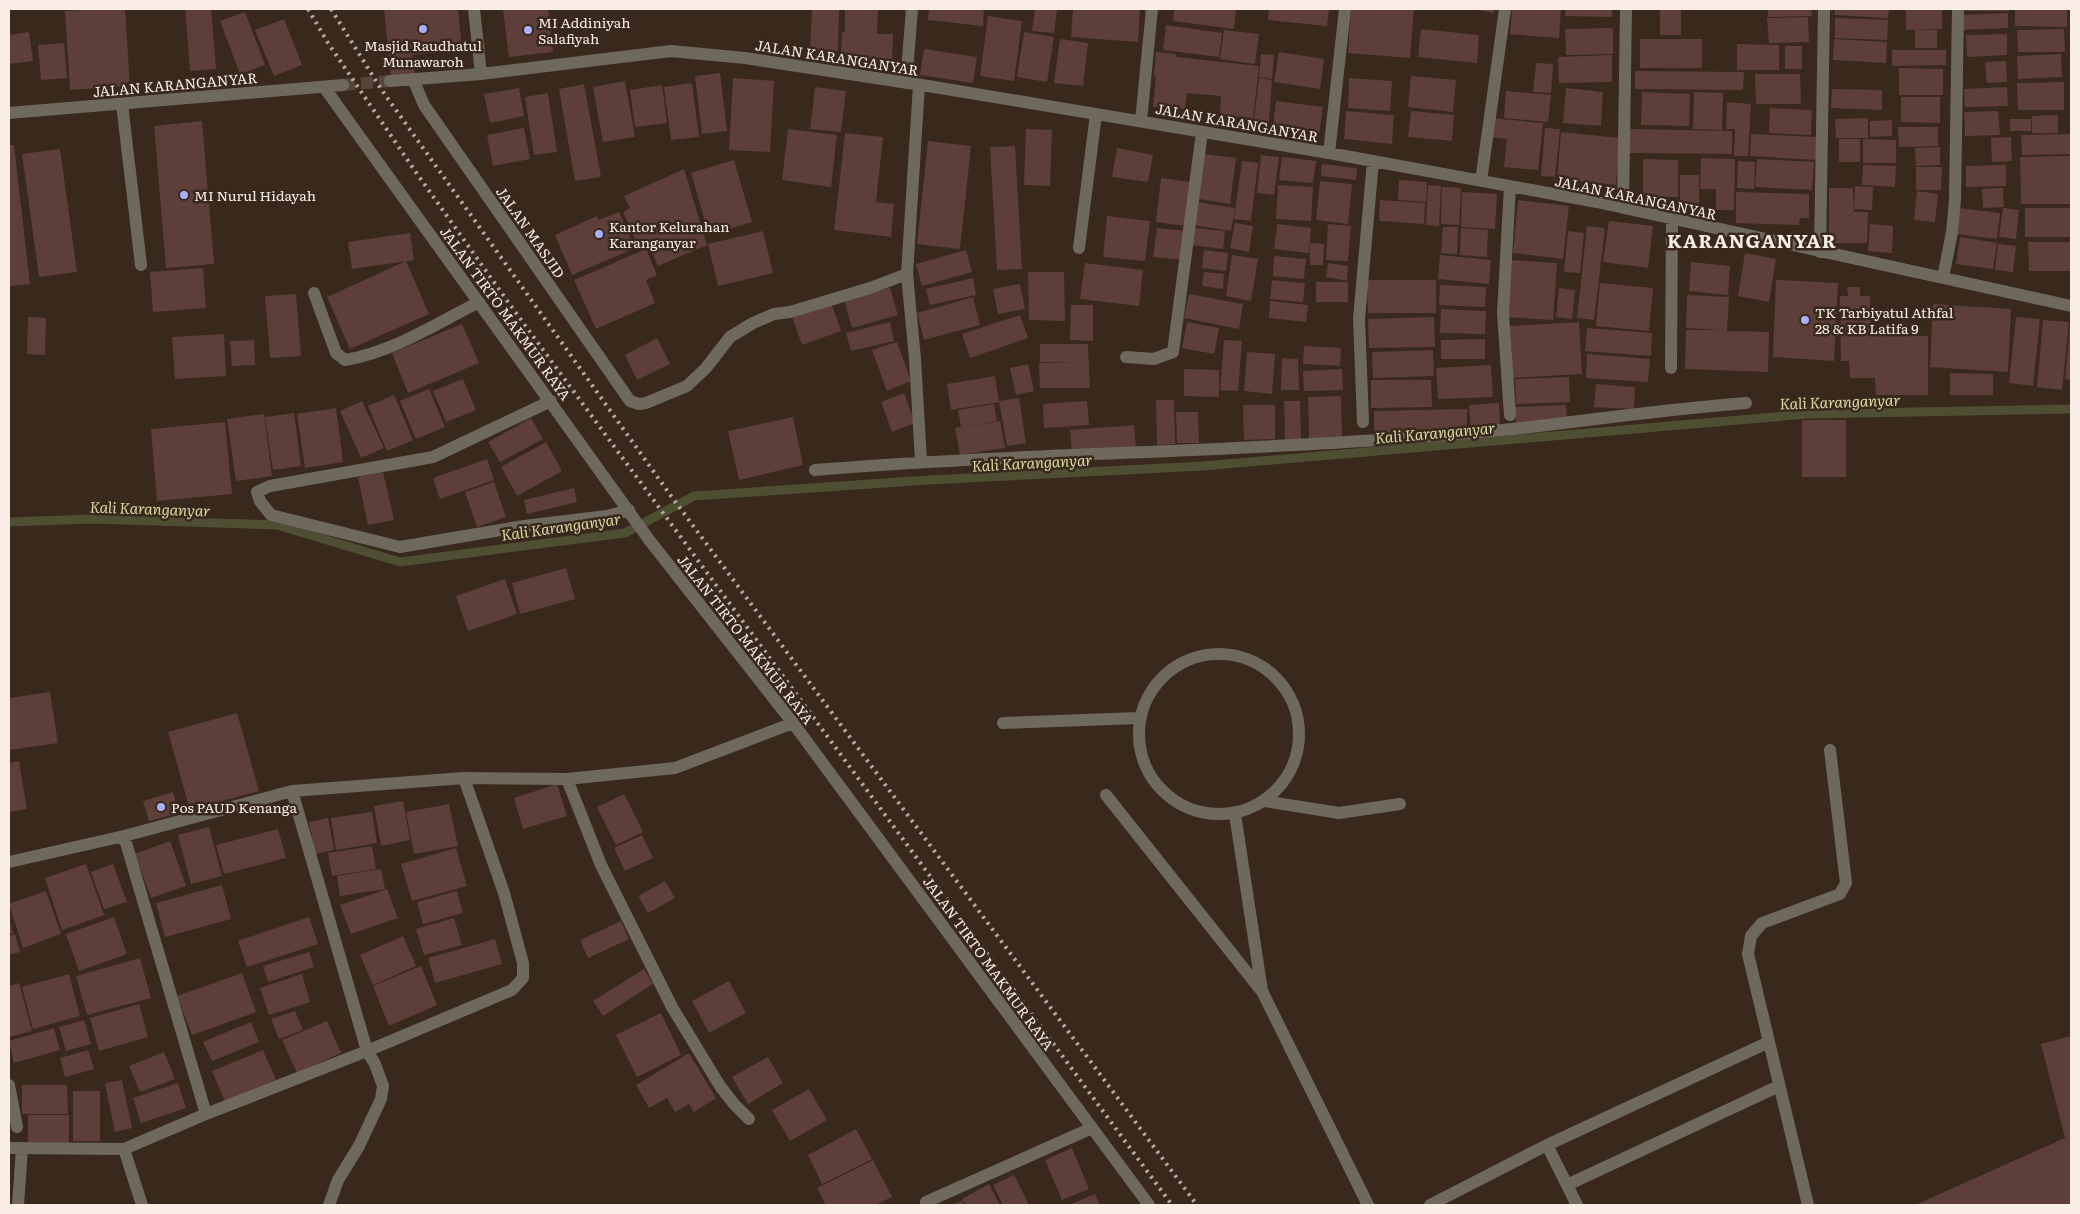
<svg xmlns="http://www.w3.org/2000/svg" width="2080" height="1214" font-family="Literata,serif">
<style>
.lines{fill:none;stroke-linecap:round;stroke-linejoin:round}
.stream{stroke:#4d4e32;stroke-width:9}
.building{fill:#5d3e39}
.minor-tunnel{stroke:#56463a;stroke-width:12;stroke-dasharray:12 6;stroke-linecap:butt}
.service{stroke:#6f695d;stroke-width:12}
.minor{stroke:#6f695d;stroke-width:12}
.rail{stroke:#b6a9a0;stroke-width:4;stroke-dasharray:2.5 5;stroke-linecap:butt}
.poi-dot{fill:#aab0fb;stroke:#39281c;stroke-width:2}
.labels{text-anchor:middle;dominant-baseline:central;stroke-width:5;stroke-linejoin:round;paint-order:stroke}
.poi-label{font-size:14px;fill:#f9ede6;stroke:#39281c;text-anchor:start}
.street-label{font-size:14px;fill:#f9ede6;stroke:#39281c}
.water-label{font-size:15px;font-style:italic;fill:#d6daa1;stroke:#39281c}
.district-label{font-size:19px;font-weight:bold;letter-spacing:1px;fill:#f9ede6;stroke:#39281c}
</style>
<rect width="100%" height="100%" fill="#39281c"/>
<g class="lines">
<path class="stream" d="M9,522L92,519L277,525L400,562L625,533L694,496L929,480L1203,466L1808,414L2071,409"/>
</g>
<path class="building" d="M98,9H125L130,86L70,90L65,11Z
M185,9H211L216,69L190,71Z
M384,9H458L462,50L412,55L415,75L391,77Z
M503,9H548L553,52L509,57Z
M812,9H839L838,51L810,50Z
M845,9H878L877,34H893L892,59L841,57L842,32H845Z
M929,9H984L983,26L928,20Z
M1035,9H1057L1054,33L1032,31Z
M1073,9H1140L1138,42L1071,37Z
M1174,9H1236L1234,29L1173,21Z
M1269,9H1329L1327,26L1268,20Z
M1351,9H1414L1410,58L1348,53Z
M1472,9H1494V13Z
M1512,9H1561L1559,38L1510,34Z
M1565,9H1612V17L1565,16Z
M1660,9H1681V35H1660Z
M1768,9H1811L1812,16L1768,17Z
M1835,9H1889L1888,18L1835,15Z
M1906,9H1942V29L1906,30Z
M1964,9H2009V11H1964Z
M2015,9H2067V27L2015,26Z
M245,12L265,65L240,74L220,21Z
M2008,13V28L1963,30L1962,15Z
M988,16L1022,21L1014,81L980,76Z
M1808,17L1809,42L1769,43L1767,18Z
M1835,18L1888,20L1887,40L1835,38Z
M284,19L302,65L274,76L255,30Z
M1166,25L1222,33L1219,57L1163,50Z
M1613,28V54L1566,55L1565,29Z
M1421,29L1479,35L1477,63L1418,57Z
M2064,29L2065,52H2018L2017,30Z
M1224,30L1259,34L1255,64L1220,59Z
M1915,30H1937V48H1915Z
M29,32L33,61L9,64V35Z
M1024,32L1054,37L1047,82L1017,77Z
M2007,34V55L1967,57L1966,35Z
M1060,39L1088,43L1083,86L1054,83Z
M1640,39H1702V68H1640Z
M1834,39L1887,42L1886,63L1833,60Z
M64,43L67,78L41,80L38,45Z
M1737,44L1779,45V70H1737Z
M1785,46H1802V69H1785Z
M924,49L977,57L973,83L920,75Z
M1892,50H1946V65L1892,66Z
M1156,52L1176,54V57L1259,66L1253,118L1220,115L1221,96L1187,93L1185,109L1153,107L1156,77L1154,76Z
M1279,52L1324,59L1320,89L1274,82Z
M1261,54L1274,55L1272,79L1259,77Z
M2061,54L2062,77L2018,79L2017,56Z
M1612,55V82L1559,83L1558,57Z
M2006,61L2007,82L1987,83L1985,62Z
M1536,63L1553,64L1551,93L1533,92Z
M1899,68L1943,69V95H1899Z
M1635,71L1744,72L1743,90L1635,89Z
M720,73L727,131L702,134L695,76Z
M1755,74H1800L1801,104H1756Z
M1411,76L1456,80L1453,112L1408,107Z
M733,78L774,81L770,152L729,150Z
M1259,78L1272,80L1269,122L1254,120Z
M1349,78L1392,81L1390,111L1348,108Z
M625,81L635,137L603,142L593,87Z
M2064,82V110H2018L2017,83Z
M692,83L699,137L671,140L664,87Z
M584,84L601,177L575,181L559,89Z
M662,85L667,123L635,127L630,90Z
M815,87L846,91L841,132L810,129Z
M2007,87L2008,106L1965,107L1964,89Z
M519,88L524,116L490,123L484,94Z
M1566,88L1603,92L1601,126L1563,123Z
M1832,89L1882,90V110L1831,108Z
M1506,91L1551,95L1548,122L1504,118Z
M1642,92L1690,94L1689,126L1641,125Z
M1694,92L1723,93L1722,130L1693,129Z
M548,93L557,152L534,155L525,97Z
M1901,97H1940V123L1901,122Z
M1276,101L1323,107L1319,134L1273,128Z
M1727,102L1751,104L1748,156H1734L1735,129H1726Z
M1770,108L1812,110L1811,135L1769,133Z
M1346,111L1394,115L1392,144L1344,139Z
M1411,111L1454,115L1452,141L1408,137Z
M1998,111L2000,135L1965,136L1964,112Z
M2058,115V133H2032V116Z
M1491,118L1543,123L1538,170L1504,167L1507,139L1489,137Z
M1868,118V138H1836L1835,119Z
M2010,119H2031V131H2010Z
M1892,120V136L1870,137V121Z
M202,121L214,264L166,268L154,126Z
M1898,127H1938V146L1899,147Z
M524,128L530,159L493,166L487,135Z
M1545,128L1560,129L1555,177L1541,176Z
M788,129L837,135L831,187L782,180Z
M1026,129L1052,130L1050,186L1024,185Z
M1629,129L1732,131V154L1629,153Z
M1561,132L1620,138L1616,185L1557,179Z
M845,133L883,137L876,202L894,204L891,237L834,230Z
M1751,134L1818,137L1817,160L1750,156Z
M2071,134V154L2022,155L2021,135Z
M2011,137L2012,161L1992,162L1991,138Z
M1839,139H1860V162H1839Z
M1863,139L1896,140V163H1863Z
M928,141L971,146L960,249L917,244Z
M9,145H14L30,284L10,286Z
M1015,146L1022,269L997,270L990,147Z
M1940,147V165L1916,166L1915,148Z
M1117,148L1153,155L1148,182L1112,177Z
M60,149L77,272L39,277L22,154Z
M1204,154L1236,158L1230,204L1199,199Z
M1261,155L1279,157L1274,195L1257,193Z
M2071,156V204H2021L2020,157Z
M1282,157L1316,161L1313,183L1279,180Z
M1701,158L1735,159L1734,210H1716V189H1700Z
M1643,159L1678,160V197H1643Z
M1757,159L1814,162L1812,190L1755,187Z
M734,160L752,222L709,235L691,173Z
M1242,161L1258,163L1251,221L1234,219Z
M1738,161L1755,162L1754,189L1737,188Z
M1322,164L1357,168L1356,180L1321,176Z
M1863,165L1896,166L1895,187L1862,185Z
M2006,165V186L1966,187V166Z
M1916,167H1942L1941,190H1916Z
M684,169L707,245L658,266L648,244L639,248L623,212L630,208L624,196Z
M1680,175H1699V207H1680Z
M1161,178L1191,182L1186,226L1156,222Z
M1399,180L1427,182L1426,202L1398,200Z
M1320,181L1352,184L1348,224L1316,220Z
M1278,185L1313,187L1311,221L1276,219Z
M1428,185L1441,186L1439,226L1426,225Z
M1855,186L1873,187L1872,210L1854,209Z
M1442,187L1461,188L1459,225L1441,224Z
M1829,188H1853L1854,212H1868L1867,243H1829Z
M2003,188L2004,207L1983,208L1982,189Z
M1917,191L1938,194L1935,222L1914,220Z
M1462,192L1497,194L1495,229L1461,227Z
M1736,192L1809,194V218H1800L1799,225L1736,223Z
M1380,200L1425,203L1424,224L1379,221Z
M1518,200L1569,206L1563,259L1513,253Z
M1197,202L1235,208L1231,231L1193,225Z
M1959,208L2000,213L1997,239L1956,234Z
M2003,208L2019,210L2016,239L1999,237Z
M2025,208H2071V237H2025Z
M619,212L635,248L572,275L555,235L597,216L599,220Z
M1107,216L1150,221L1145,261L1103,257Z
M1609,221L1653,226L1648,268L1603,262Z
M1235,223L1253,226L1249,252L1230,248Z
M1277,224L1311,228L1309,253L1274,249Z
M1328,224L1351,226L1348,261L1326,260Z
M1870,224L1893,226L1892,253L1868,251Z
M1587,226L1605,228L1594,320L1577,318Z
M1443,227H1458L1457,254L1441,253Z
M1157,228L1187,231L1184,260L1153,257Z
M1193,228L1225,231L1223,249L1191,245Z
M1461,228L1488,230L1487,257L1460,255Z
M763,231L773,273L718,286L708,244Z
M1568,231L1584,233L1580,273L1564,272Z
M410,233L414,260L352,269L348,242Z
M1960,237L1997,243L1993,269L1956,264Z
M2028,242H2071V271H2029Z
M1310,243L1324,244L1323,265H1310Z
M1998,244L2016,246L2013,272L1995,270Z
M646,249L657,275L646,280L655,303L596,329L574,280Z
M966,250L972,272L922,286L916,264Z
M1204,250L1228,253L1226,271L1202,268Z
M1745,253L1776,259L1769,302L1738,296Z
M1232,255L1258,259L1251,301L1226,296Z
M1440,255L1491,260L1489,284L1438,279Z
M1274,256L1306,259L1304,279L1273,276Z
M1510,260L1557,263L1553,320L1506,317Z
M406,261L429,314L350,349L327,297Z
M1691,262L1730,266L1728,295L1689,291Z
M1085,263L1143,270L1139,306L1080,299Z
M1328,263L1348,266L1347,281L1326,277Z
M203,268L206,308L153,312L150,272Z
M1028,272H1064L1065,321L1029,320Z
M1204,272L1224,274L1223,289L1202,286Z
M973,278L976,295L930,305L926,289Z
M1272,280L1305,283L1303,302L1270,299Z
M1367,280H1436V313H1368Z
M1776,280L1838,283L1834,361L1773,357Z
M1316,282H1348V302H1316Z
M1600,283L1653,288L1649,331L1596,326Z
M1020,284L1025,309L998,314L993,289Z
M1440,285L1486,287L1485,307L1439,305Z
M1847,287H1860V296H1870L1871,330H1874V336H1928V395H1876L1875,378H1850L1849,361H1841L1840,296H1848Z
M890,288L898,315L852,328L844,300Z
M1559,288L1575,290L1572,319L1556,317Z
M296,294L301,356L270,358L265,296Z
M1189,294L1243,304L1239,329L1184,318Z
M1687,295L1729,297L1727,331L1769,332L1768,372L1685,369L1686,330H1721L1686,328Z
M973,297L980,325L924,340L917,313Z
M1270,301L1308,305L1306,322L1269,318Z
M831,303L841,331L802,345L792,316Z
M1933,304L2011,309L2008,372L1930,367Z
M1071,305H1093V341L1070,340Z
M1441,309L1486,311L1485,334L1440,333Z
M1020,315L1028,338L970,358L962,334Z
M28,317L46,318L45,355L27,354Z
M1434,317L1435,347L1369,348L1368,319Z
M2016,317L2040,319L2033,386L2009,383Z
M2043,320L2069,322L2062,390L2037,387Z
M890,322L894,341L851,351L846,333Z
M1187,322L1219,328L1214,354L1182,348Z
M1579,322L1582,374L1513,378L1510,326Z
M462,324L479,363L408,393L392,353Z
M2070,326H2071V380L2065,379Z
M1587,328L1652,333L1651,356L1585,351Z
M224,334L226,376L175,379L172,337Z
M657,338L670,364L637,380L625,355Z
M1485,339V359H1441V340Z
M254,340L255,365L232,366L230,341Z
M1224,340L1242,341L1238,391L1220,390Z
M897,342L911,381L887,391L872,350Z
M1040,344H1088L1090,388H1040L1039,363H1078L1040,362Z
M1304,346L1341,348L1340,366L1303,364Z
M1433,350L1434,376L1373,378L1372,352Z
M1247,352L1275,354L1272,394L1244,391Z
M1587,354L1650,359L1648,382L1586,378Z
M1282,358L1298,359L1299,390H1281Z
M1028,364L1034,391L1016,395L1010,368Z
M1491,365L1493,397L1438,399L1436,368Z
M1184,369L1219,370V397L1184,396Z
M1342,369L1343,390L1304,391L1303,371Z
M1950,373L1993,374V395H1950Z
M995,376L999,402L951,410L947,384Z
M1569,377L1570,402L1516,404L1515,379Z
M463,379L476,410L446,422L433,391Z
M1371,380H1431L1432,407L1371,408Z
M1596,384L1635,387L1634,409L1594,407Z
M429,389L445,427L416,439L400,401Z
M904,393L915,423L892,432L881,402Z
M394,395L413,440L387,451L368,406Z
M1341,396L1342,438L1309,439L1308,397Z
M1019,398L1026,443L1007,446L999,401Z
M1156,400H1174L1175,444L1157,445Z
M362,401L384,448L361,458L340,411Z
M1087,401L1089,425L1044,428L1043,404Z
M1284,401H1300L1301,439H1285Z
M1499,403L1500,427L1471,429L1469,405Z
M994,404L997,421L961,427L958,410Z
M1243,405H1275V439L1244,440Z
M1566,405L1567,421L1516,423L1515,407Z
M336,408L343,462L305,468L297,414Z
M1467,409V431L1374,433V411Z
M1176,412H1198L1199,443H1177Z
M294,413L301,466L273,470L265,417Z
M264,414L272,476L236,481L227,419Z
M793,417L803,465L739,480L728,431Z
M531,418L543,439L500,462L488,442Z
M1802,420H1846V477H1802Z
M1000,421L1005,448L960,455L955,428Z
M225,422L232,494L157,501L151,429Z
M1134,425L1136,448L1072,453L1070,430Z
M546,442L562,471L517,496L501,467Z
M487,459L494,480L440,499L433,478Z
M383,472L394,520L368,525L358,477Z
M494,482L506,517L477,527L465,492Z
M574,488L577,502L527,514L524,500Z
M566,568L575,599L520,614L512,583Z
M505,579L517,614L468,631L456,596Z
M50,692L58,743L9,750V698Z
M237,713L259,791L190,810L168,732Z
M19,761L27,809L9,812V763Z
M557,784L567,816L523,829L514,798Z
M173,792L179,813L149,821L143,801Z
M624,794L643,832L616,845L597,807Z
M403,801L410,840L381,846L374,806Z
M449,804L458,846L414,854L406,812Z
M372,812L377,843L336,850L331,818Z
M328,818L334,850L315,854L309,822Z
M209,827L222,876L191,884L178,835Z
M278,829L286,858L224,874L216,845Z
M642,835L653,858L625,871L614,848Z
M170,841L186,886L151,898L135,854Z
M372,846L376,869L332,876L328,853Z
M456,848L467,886L412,901L401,864Z
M86,864L104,915L62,930L45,878Z
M113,864L127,902L104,909L91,872Z
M381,869L385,889L340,896L337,876Z
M665,881L675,898L648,913L638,896Z
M222,885L231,919L165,937L156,903Z
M387,889L398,918L351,934L340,905Z
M46,891L61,934L23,948L9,904Z
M457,891L463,913L423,924L417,902Z
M114,917L127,954L79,971L66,934Z
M309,917L318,944L247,967L238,941Z
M454,918L462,945L424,955L416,929Z
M9,919L13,933L9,934Z
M621,921L629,939L588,958L580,940Z
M15,934L20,952L9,955V936Z
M403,936L416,966L373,985L360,955Z
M495,939L502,964L435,983L428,958Z
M309,952L314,967L268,982L263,966Z
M140,958L151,998L87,1015L76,976Z
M421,966L437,1005L389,1026L373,986Z
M644,969L653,984L603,1016L593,1001Z
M242,973L256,1012L192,1035L177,996Z
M69,974L80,1016L33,1029L22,987Z
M302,974L310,1002L269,1015L260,988Z
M729,981L746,1013L709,1033L692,1001Z
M19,983L32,1031L9,1037V986Z
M139,1004L148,1037L99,1051L90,1018Z
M295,1011L303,1030L279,1039L271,1019Z
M661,1013L681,1055L637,1077L616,1035Z
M84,1020L91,1044L66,1051L59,1027Z
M327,1021L341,1053L297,1073L282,1040Z
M251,1022L259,1042L212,1061L203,1042Z
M54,1028L60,1050L14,1063L9,1041Z
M2071,1036V1205H1915L2065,1138L2041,1044Z
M88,1050L94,1069L65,1077L60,1058Z
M263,1050L276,1080L225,1101L212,1071Z
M164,1052L175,1079L140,1092L129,1066Z
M689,1053L716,1098L694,1112L689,1104L675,1112L667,1098L649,1108L636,1085Z
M768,1057L783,1083L748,1104L732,1077Z
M122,1080L132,1128L115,1132L105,1083Z
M178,1083L186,1108L141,1123L133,1098Z
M22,1085H67L68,1114H22Z
M809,1089L827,1120L790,1141L772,1110Z
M73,1091H100V1141H73Z
M28,1115H69V1143L28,1142Z
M856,1129L872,1159L822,1184L808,1155Z
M1072,1148L1089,1189L1062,1200L1045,1160Z
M873,1160L892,1197L875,1205H826L817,1188Z
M1014,1175L1029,1205H1003L993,1185Z
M989,1184L1000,1205H966L962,1199Z
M1095,1194L1100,1205H1069Z
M962,1200L964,1205H952Z"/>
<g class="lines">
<path class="minor-tunnel" d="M343,85L390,81"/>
<path class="service" d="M122,104L141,265
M314,293L336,353L345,360C393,352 436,324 479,302
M1139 734a80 80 0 1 1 160 0a80 80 0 1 1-160 0Z
M1003,723L1139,718
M1106,795L1260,989
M1264,801L1339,813L1400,804
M1235,814L1262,991L1368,1205
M1547,1145L1769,1042
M1567,1185L1779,1086
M329,1205L338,1180L359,1146L381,1099L383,1086L375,1064L367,1051
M1430,1205L1547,1145L1577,1205
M1808,1205L1748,954L1751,936L1762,923L1840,894L1846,883L1830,750"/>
<path class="minor" d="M474,9L481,74
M413,79L424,105L630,401L639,404L646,403L687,386L706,368L730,337L753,323L774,314L790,312L870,288L907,274
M390,81L481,74L671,51L745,58L928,86L1329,153L1597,202L2071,306
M906,83L912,9
M919,85L907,274L915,359L921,461
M324,87L650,541L793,723L1149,1205
M9,113L343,85
M1141,121L1152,9
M1329,153L1345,9
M1481,181L1505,9
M1623,208L1626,9
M1079,248L1096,114
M1820,252L1824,9
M1943,278L1952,232L1955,199L1958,9
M1126,357L1154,359L1173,352L1202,132
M1671,368L1672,219
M551,401L433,457L270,486L257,492L260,501L271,515L400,547L524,526L607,516L629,510
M1510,415L1503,313L1510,186
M1363,422L1359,319L1373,161
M815,470C997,455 1180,453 1363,441C1413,437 1463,434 1513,429C1591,420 1668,409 1746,403
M567,779L601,865L672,1007L720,1086L734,1104L749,1119
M292,791L367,1051
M124,836L206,1114
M9,862L124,836L292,791L464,778L567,779L675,768L793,723
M9,1085L17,1127
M9,1148L124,1149L206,1114L367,1051L512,990L523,978V963L504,893L464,778
M124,1149L142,1205
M926,1202L1092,1128
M18,1205L22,1149"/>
<path class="rail" d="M308,9L328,43L415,171L513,309L1172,1205
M331,9L381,89L671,496L1197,1205"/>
</g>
<g class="poi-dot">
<circle cx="423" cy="29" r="5"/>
<circle cx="528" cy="30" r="5"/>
<circle cx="184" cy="195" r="5"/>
<circle cx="599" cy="234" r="5"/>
<circle cx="1805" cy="320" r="5"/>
<circle cx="161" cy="807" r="5"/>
</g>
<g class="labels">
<g class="poi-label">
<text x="538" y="22">MI Addiniyah<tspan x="538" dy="16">Salafiyah</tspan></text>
<text x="423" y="45" text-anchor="middle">Masjid Raudhatul<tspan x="423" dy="16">Munawaroh</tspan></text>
<text x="194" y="195">MI Nurul Hidayah</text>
<text x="609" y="226">Kantor Kelurahan<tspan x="609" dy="16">Karanganyar</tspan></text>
<text x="1815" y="312">TK Tarbiyatul Athfal<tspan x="1815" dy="16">28 &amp; KB Latifa 9</tspan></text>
<text x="171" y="807">Pos PAUD Kenanga</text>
</g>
<g class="street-label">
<text transform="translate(837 57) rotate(9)">JALAN KARANGANYAR</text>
<text transform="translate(175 84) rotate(-5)">JALAN KARANGANYAR</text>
<text transform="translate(1237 122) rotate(10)">JALAN KARANGANYAR</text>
<text transform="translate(1636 197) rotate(12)">JALAN KARANGANYAR</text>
<text transform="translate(531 232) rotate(55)">JALAN MASJID</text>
<text transform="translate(506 313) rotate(54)">JALAN TIRTO MAKMUR RAYA</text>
<text transform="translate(746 639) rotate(52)">JALAN TIRTO MAKMUR RAYA</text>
<text transform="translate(989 963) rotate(54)">JALAN TIRTO MAKMUR RAYA</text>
</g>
<g class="water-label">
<text transform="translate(1840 401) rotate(-2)">Kali Karanganyar</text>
<text transform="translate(1435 432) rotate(-5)">Kali Karanganyar</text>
<text transform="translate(1032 462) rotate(-3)">Kali Karanganyar</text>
<text transform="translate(150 508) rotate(2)">Kali Karanganyar</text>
<text transform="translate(561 526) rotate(-8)">Kali Karanganyar</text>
</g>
<g class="district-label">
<text x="1752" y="240">KARANGANYAR</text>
</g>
</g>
<rect width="2080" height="1214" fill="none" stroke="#f9ede6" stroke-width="20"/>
</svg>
